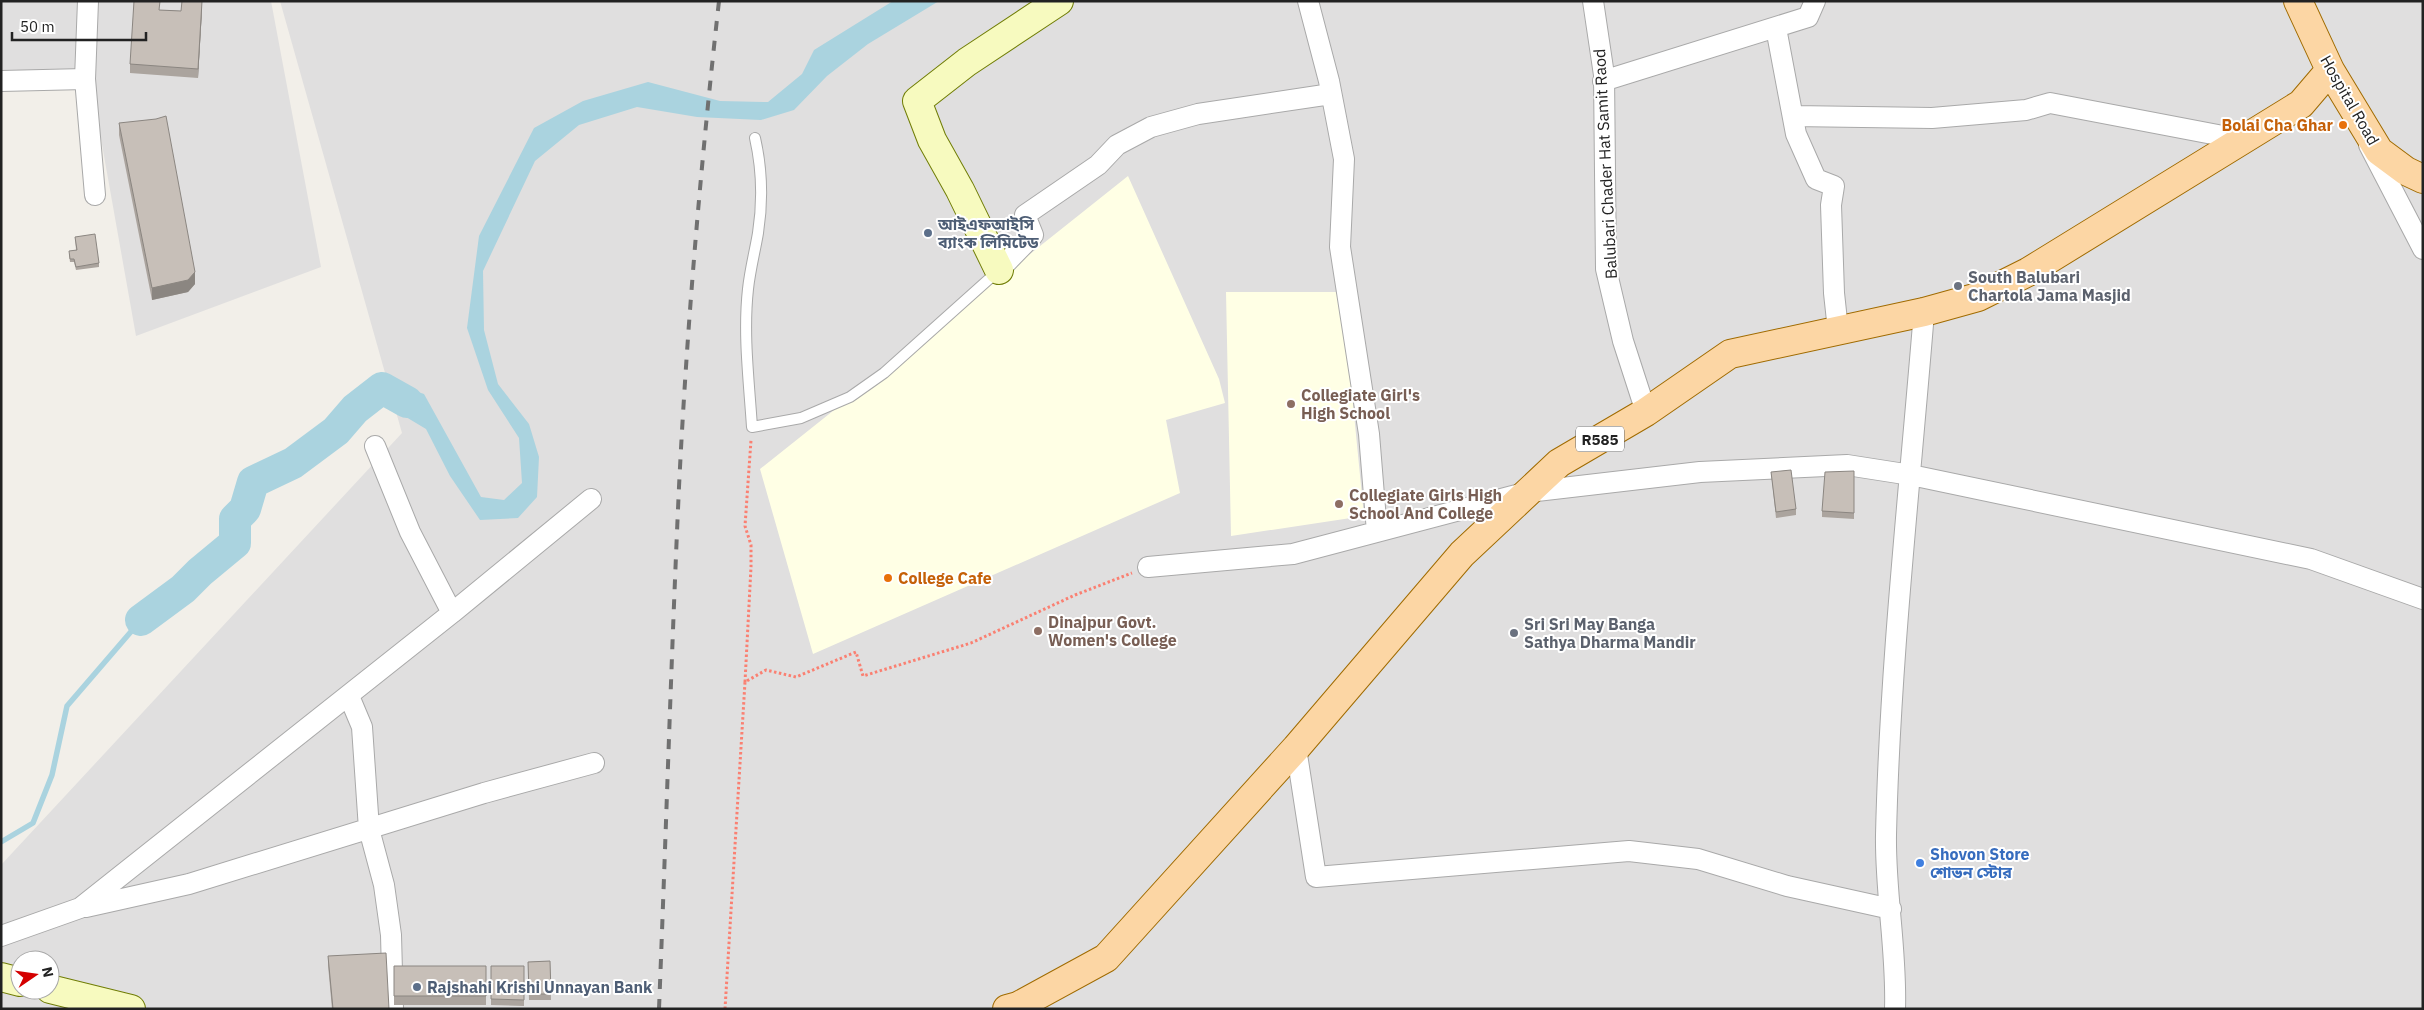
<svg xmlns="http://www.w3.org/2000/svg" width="2424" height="1010" font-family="'IBM Plex Sans','Noto Sans Bengali',sans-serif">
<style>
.residential{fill:#e0dfdf;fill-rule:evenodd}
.education{fill:#ffffe5}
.water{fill:#aad3df}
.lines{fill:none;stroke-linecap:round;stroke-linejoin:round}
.stream{stroke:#aad3df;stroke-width:5.5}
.river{stroke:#aad3df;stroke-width:32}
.lane-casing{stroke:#a9a9a9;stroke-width:12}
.street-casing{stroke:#a9a9a9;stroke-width:22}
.secondary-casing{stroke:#707d05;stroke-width:30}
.primary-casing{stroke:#a06b00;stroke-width:30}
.path{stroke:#fa8072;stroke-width:3;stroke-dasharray:2.5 2.5;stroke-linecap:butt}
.lane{stroke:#fff;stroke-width:10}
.street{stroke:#fff;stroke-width:20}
.secondary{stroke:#f7fabf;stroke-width:28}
.primary{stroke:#fcd6a4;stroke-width:28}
.rail{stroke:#707070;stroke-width:4;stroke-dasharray:10 10;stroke-linecap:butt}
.wall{fill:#aba49e}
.shaded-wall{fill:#8b8681}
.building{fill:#c7bfb8;stroke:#8b8681}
.food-dot{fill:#e8710a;stroke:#fff;stroke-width:2}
.service-dot{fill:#5c6f8a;stroke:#fff;stroke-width:2}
.worship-dot{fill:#6b7280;stroke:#fff;stroke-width:2}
.education-dot{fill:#8d6e63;stroke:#fff;stroke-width:2}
.shop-dot{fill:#3f7fe0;stroke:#fff;stroke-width:2}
.labels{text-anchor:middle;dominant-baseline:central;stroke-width:4;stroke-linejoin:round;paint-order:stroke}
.shield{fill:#fff;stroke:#646464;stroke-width:1}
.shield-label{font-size:15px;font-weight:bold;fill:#222}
.street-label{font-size:16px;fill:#222;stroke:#fff}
.food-label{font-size:16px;font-weight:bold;fill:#c56008;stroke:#fff;text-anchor:end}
.service-label{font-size:16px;font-weight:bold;fill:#4e5e75;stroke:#fff;text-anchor:start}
.worship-label{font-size:16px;font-weight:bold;fill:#5b616d;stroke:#fff;text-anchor:start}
.education-label{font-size:16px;font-weight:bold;fill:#785e54;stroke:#fff;text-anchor:start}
.shop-label{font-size:16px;font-weight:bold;fill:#366cbe;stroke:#fff;text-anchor:start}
</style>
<rect width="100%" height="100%" fill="#f2efe9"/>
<path class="residential" d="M1,1H271L321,267L136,336L90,77L1,84Z
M280,1H2423V1009H1V865L402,433ZM20,960H50V990H20Z"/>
<path class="education" d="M1128,176L1219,379L1225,403L1166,420L1180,493L813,654L760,469Z
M1226,292H1342L1364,516L1231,536Z"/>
<path class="water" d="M893,1H939L868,44L827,76L794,110L761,120L697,117L637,107L579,125L535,161L483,271L484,330L498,384L529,424L539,457L537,497L518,518L480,520L450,476L426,429L396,411L389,382L424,394L481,497L504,500L522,483L519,438L488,390L467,328L479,236L534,128L583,101L648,82L720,101L768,102L802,74L814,50Z"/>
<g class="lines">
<path class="stream" d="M1,842L33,823L52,775L67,706L141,620"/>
<path class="river" d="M141,620L183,589L200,572L235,543V519L245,509L253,482L293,463L336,431L355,409L382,388L407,402"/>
<defs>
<path id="lane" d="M755,138C762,169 763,201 758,233C755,251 750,270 748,289C743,334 749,381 752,427L801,418L850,397L884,373L998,271"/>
<path id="street" d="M88,1L85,79L95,195
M1308,1L1329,81L1344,159L1340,247L1369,434L1377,532
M1593,1L1604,75L1606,269L1623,341L1646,412
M1776,28L1796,134L1816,179L1834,186L1831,205L1834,293L1838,330
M1,81L85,79
M1603,81L1808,17L1815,1
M1793,116L1932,118L2026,110L2050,103L2244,140
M2369,145L2423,249
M999,270L1033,235L1025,215L1098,165L1117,145L1151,127L1198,114L1331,94
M1148,567L1293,554L1528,492L1700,472L1847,465L1911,475L2311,559L2423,599
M452,613L591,499
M349,696L362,727L369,829L384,885L391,935L393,1009
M1296,748L1316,877L1629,851L1698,859L1787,886L1891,909
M86,907L189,884L484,793L594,763
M1,936L80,908L452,613L410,532L375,446
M1895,1009C1897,951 1885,893 1886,835C1890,661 1910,486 1924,312"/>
<path id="secondary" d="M999,270L960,190L932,140L917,101L967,62L1059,1
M1,977L20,982
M50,989L131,1009"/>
<path id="primary" d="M2298,1L2330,70L2379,151L2406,171L2423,179
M1007,1009L1018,1006L1106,958L1296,748L1462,554L1559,463L1646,412L1730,354L1924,312L1978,297L2028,272L2301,104L2330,70"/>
</defs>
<use href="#lane" class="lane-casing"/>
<use href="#street" class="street-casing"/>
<use href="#secondary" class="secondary-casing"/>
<use href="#primary" class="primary-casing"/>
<path class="path" d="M745,682L751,567V545L745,526L751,440
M725,1009L745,682L766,670L796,677L856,652L863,676L971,643L1075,595L1132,573"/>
<use href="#lane" class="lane"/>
<use href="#street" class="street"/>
<use href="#secondary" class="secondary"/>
<use href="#primary" class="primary"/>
<path class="rail" d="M659,1009C666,835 671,661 679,487C687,325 701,162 719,1"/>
</g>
<path class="wall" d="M160,10L181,11L202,10L198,78L130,73V64Z
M119,123L195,284L188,292L152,300L119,135Z
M75,237L99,263V267L76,270L74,262H70L69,254L76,250Z
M1854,471V519L1822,517V511Z
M1771,472L1796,509V515L1776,518Z
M328,956L389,1009H332L328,965Z
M550,961L551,1000H529L528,962Z
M394,966H486V1005H394Z
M491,966H524V1006L491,1005Z"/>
<path class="shaded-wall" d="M202,1V10L198,78V69Z
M195,272V284L188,292L152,300V288Z"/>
<path class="building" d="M134,1H160L159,10L181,11L182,1H202L198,69L130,64Z
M166,116L195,272L188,280L152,288L119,123L156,119Z
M95,234L99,263L76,267L74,259H70L69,251L77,250L75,237Z
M1791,470L1796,509L1776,512L1771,472Z
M1854,471V513L1822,511L1825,472Z
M386,953L389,1009H333L328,956Z
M550,961L551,994H529L528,962Z
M394,966H486V996H394Z
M491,966H524V1000L491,999Z"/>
<g class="food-dot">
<circle cx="2343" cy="125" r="5"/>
<circle cx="888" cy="578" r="5"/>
</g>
<g class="service-dot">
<circle cx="928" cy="233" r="5"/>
<circle cx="417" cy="987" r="5"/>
</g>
<g class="worship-dot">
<circle cx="1958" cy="286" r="5"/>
<circle cx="1514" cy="633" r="5"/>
</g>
<g class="education-dot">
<circle cx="1291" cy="404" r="5"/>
<circle cx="1339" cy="504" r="5"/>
<circle cx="1038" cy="631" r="5"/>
</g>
<circle class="shop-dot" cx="1920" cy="863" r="5"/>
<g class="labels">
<rect class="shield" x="1576" y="426.5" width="48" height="25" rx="4"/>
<g class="shield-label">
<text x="1600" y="439">R585</text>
</g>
<g class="street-label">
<text transform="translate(2350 100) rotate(60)">Hospital Road</text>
<text transform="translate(1605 164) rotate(-93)">Balubari Chader Hat Samit Raod</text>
</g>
<g class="food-label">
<text x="2333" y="125">Bolai Cha Ghar</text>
<text x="898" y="578" text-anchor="start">College Cafe</text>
</g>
<g class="service-label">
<text x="938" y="224">আইএফআইসি<tspan x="938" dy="18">ব্যাংক লিমিটেড</tspan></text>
<text x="427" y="987">Rajshahi Krishi Unnayan Bank</text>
</g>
<g class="worship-label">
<text x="1968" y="277">South Balubari<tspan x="1968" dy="18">Chartola Jama Masjid</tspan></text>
<text x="1524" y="624">Sri Sri May Banga<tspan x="1524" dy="18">Sathya Dharma Mandir</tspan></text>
</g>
<g class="education-label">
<text x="1301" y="395">Collegiate Girl's<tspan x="1301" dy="18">High School</tspan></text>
<text x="1349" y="495">Collegiate Girls High<tspan x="1349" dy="18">School And College</tspan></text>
<text x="1048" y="622">Dinajpur Govt.<tspan x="1048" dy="18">Women's College</tspan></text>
</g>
<g class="shop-label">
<text x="1930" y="854">Shovon Store<tspan x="1930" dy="18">শোভন স্টোর</tspan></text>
</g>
</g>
<rect width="2424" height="1010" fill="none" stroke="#222222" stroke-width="5"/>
<g transform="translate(35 975) rotate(77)"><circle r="24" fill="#ffffff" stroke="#a7a7a7"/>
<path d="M0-4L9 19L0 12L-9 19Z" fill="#d40000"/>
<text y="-8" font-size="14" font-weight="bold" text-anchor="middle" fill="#222222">N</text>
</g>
<path d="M12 32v8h134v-8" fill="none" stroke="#222222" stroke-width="2.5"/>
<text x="20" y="32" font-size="15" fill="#222222" stroke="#ffffff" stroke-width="4" paint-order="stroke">50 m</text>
</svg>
